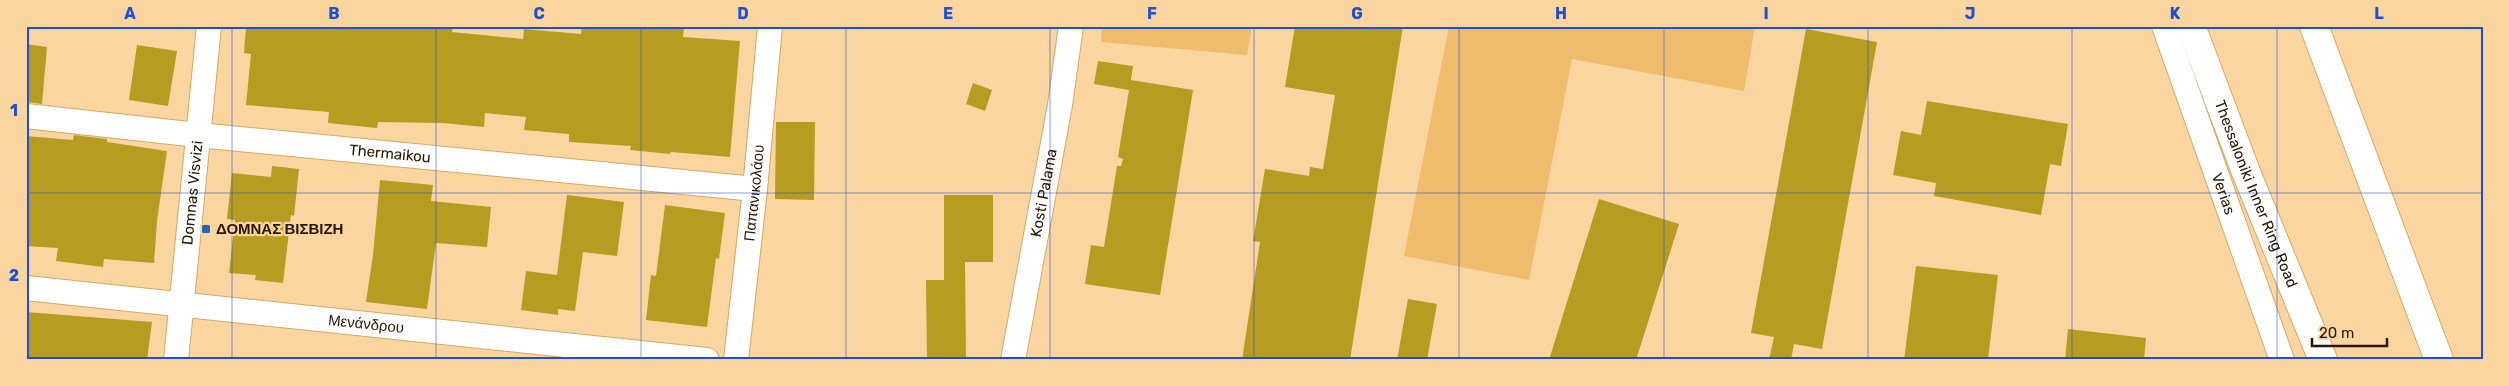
<svg xmlns="http://www.w3.org/2000/svg" width="2509" height="386" font-family="Rubik,sans-serif">
<style>
.green{fill:#efbc6d}
.building{fill:#b69c21}
.lines{fill:none;stroke-linecap:round;stroke-linejoin:round}
.minor-casing{stroke:#d4a865;stroke-width:26}
.highway-casing{stroke:#d4a865;stroke-width:30}
.minor{stroke:#fff;stroke-width:24}
.highway{stroke:#fff;stroke-width:28}
.grid{fill:none;stroke:#1d4ed8;stroke-width:1;stroke-opacity:0.55}
.poi-dot{fill:#2564b5;stroke:#fad5a0;stroke-width:2}
.labels{text-anchor:middle;dominant-baseline:central;stroke-width:4.5;stroke-linejoin:round;paint-order:stroke}
.street-label{font-size:15px;fill:#281700;stroke:#fad5a0}
.poi-label{font-size:15px;font-weight:bold;fill:#281700;stroke:#fad5a0;text-anchor:start}
.neatline{fill:none;stroke:#1d4ed8;stroke-width:2}
.grid-label{font-size:16px;text-anchor:middle;font-weight:bold;fill:#1d4ed8}
</style>
<rect width="100%" height="100%" fill="#fad5a0"/>
<path class="green" d="M1102,26H1252L1247,55L1101,42Z
M1449,26H1755L1744,91L1572,59L1529,280L1404,256Z"/>
<path class="building" d="M246,26H453L452,32L523,39L524,29L581,34L582,26H669L684,28L683,37L740,41L730,157L671,152L670,154L630,150L631,146L569,142V134L524,130L526,117L485,113L484,127L443,123L378,122L377,128L328,123L329,112L246,105L251,54L244,53Z
M1295,26H1403L1350,360H1242L1260,242L1253,241L1265,169L1309,176L1310,167L1323,169L1335,95L1285,87Z
M1806,29L1877,42L1822,349L1794,344L1791,360H1769L1774,337L1751,333Z
M26,44L47,47L42,104L26,102Z
M137,45L177,51L168,106L129,100Z
M1098,61L1133,66L1130,86L1131,80L1193,90L1160,295L1085,284L1091,245L1104,247L1117,166H1121L1123,159L1118,157L1129,90L1094,84Z
M973,83L992,90L985,111L966,104Z
M1927,101L2068,124L2061,166L2050,164L2041,215L1934,196L1936,183L1893,175L1901,131L1921,135Z
M776,122H815L814,200L775,199Z
M74,135L107,139V142L167,151L157,221L154,263L104,259L103,267L56,261L58,248L26,246V136L73,140Z
M272,166L299,169L294,216L291,215L283,283L255,280L256,275L229,273L235,220L227,219L232,173L271,177Z
M380,180L433,185L431,201L491,207L487,247L436,243L427,309L366,302L373,255Z
M567,195L624,202L617,256L583,252L575,311L558,309V315L521,310L526,271L557,275Z
M944,195H993V262H965L966,360H927L926,280H944Z
M1599,199L1679,224L1636,360H1549Z
M665,205L725,213L719,259L716,258L707,327L646,320L651,275L656,276Z
M1916,266L1998,275L1988,360H1904Z
M1408,299L1437,304L1427,360H1397Z
M26,312L152,322L147,360H45L26,357Z
M2068,329L2146,338L2144,360H2065Z"/>
<g class="lines">
<defs>
<g id="minor">
<path id="s1" d="M2164,26L2282,360"/>
<path id="s2" d="M26,116L198,135L755,189"/>
<path id="s3" d="M26,288L707,360"/>
<path id="s4" d="M176,360L209,26"/>
<path id="s5" d="M736,360L755,189L770,26"/>
<path id="s6" d="M1013,360L1060,105L1071,26"/>
</g>
<g id="highway">
<path id="s7" d="M2191,26L2246,172L2323,360"/>
<path d="M2314,26L2439,360"/>
</g>
</defs>
<use href="#minor" class="minor-casing"/>
<use href="#highway" class="highway-casing"/>
<use href="#minor" class="minor"/>
<use href="#highway" class="highway"/>
</g>
<path class="grid" d="M232,26V360M436,26V360M641,26V360M846,26V360M1050,26V360M1254,26V360M1459,26V360M1664,26V360M1868,26V360M2072,26V360M2277,26V360M26,193H2483"/>
<rect class="poi-dot" x="201" y="224" width="10" height="10" rx="2.5"/>
<g class="labels">
<g class="street-label">
<text stroke="none"><textPath href="#s2" startOffset="366">Thermaikou</textPath></text>
<text stroke="none"><textPath href="#s4" startOffset="168">Domnas Visvizi</textPath></text>
<text stroke="none"><textPath href="#s5" startOffset="168">Παπανικολάου</textPath></text>
<text stroke="none"><textPath href="#s6" startOffset="170">Kosti Palama</textPath></text>
<text stroke="none"><textPath href="#s1" startOffset="178">Verias</textPath></text>
<text stroke="none"><textPath href="#s7" startOffset="180">Thessaloniki Inner Ring Road</textPath></text>
<text stroke="none"><textPath href="#s3" startOffset="342">Μενάνδρου</textPath></text>
</g>
<g class="poi-label">
<text x="216" y="229">ΔΟΜΝΑΣ ΒΙΣΒΙΖΗ</text>
</g>
</g>
<rect width="2509" height="386" fill="none" stroke="#fad5a0" stroke-width="55"/>
<path d="M2312 338v8h75v-8" fill="none" stroke="#281700" stroke-width="2.5"/>
<text x="2319" y="338" font-size="15" fill="#281700" stroke="#fad5a0" stroke-width="4" paint-order="stroke">20 m</text>
<rect x="28" y="28" width="2454" height="330" class="neatline"/>
<g class="grid-label">
<text x="130" y="19">A</text>
<text x="334" y="19">B</text>
<text x="539" y="19">C</text>
<text x="743" y="19">D</text>
<text x="948" y="19">E</text>
<text x="1152" y="19">F</text>
<text x="1357" y="19">G</text>
<text x="1561" y="19">H</text>
<text x="1766" y="19">I</text>
<text x="1970" y="19">J</text>
<text x="2175" y="19">K</text>
<text x="2379" y="19">L</text>
<text x="14" y="116">1</text>
<text x="14" y="281">2</text>
</g>
</svg>
